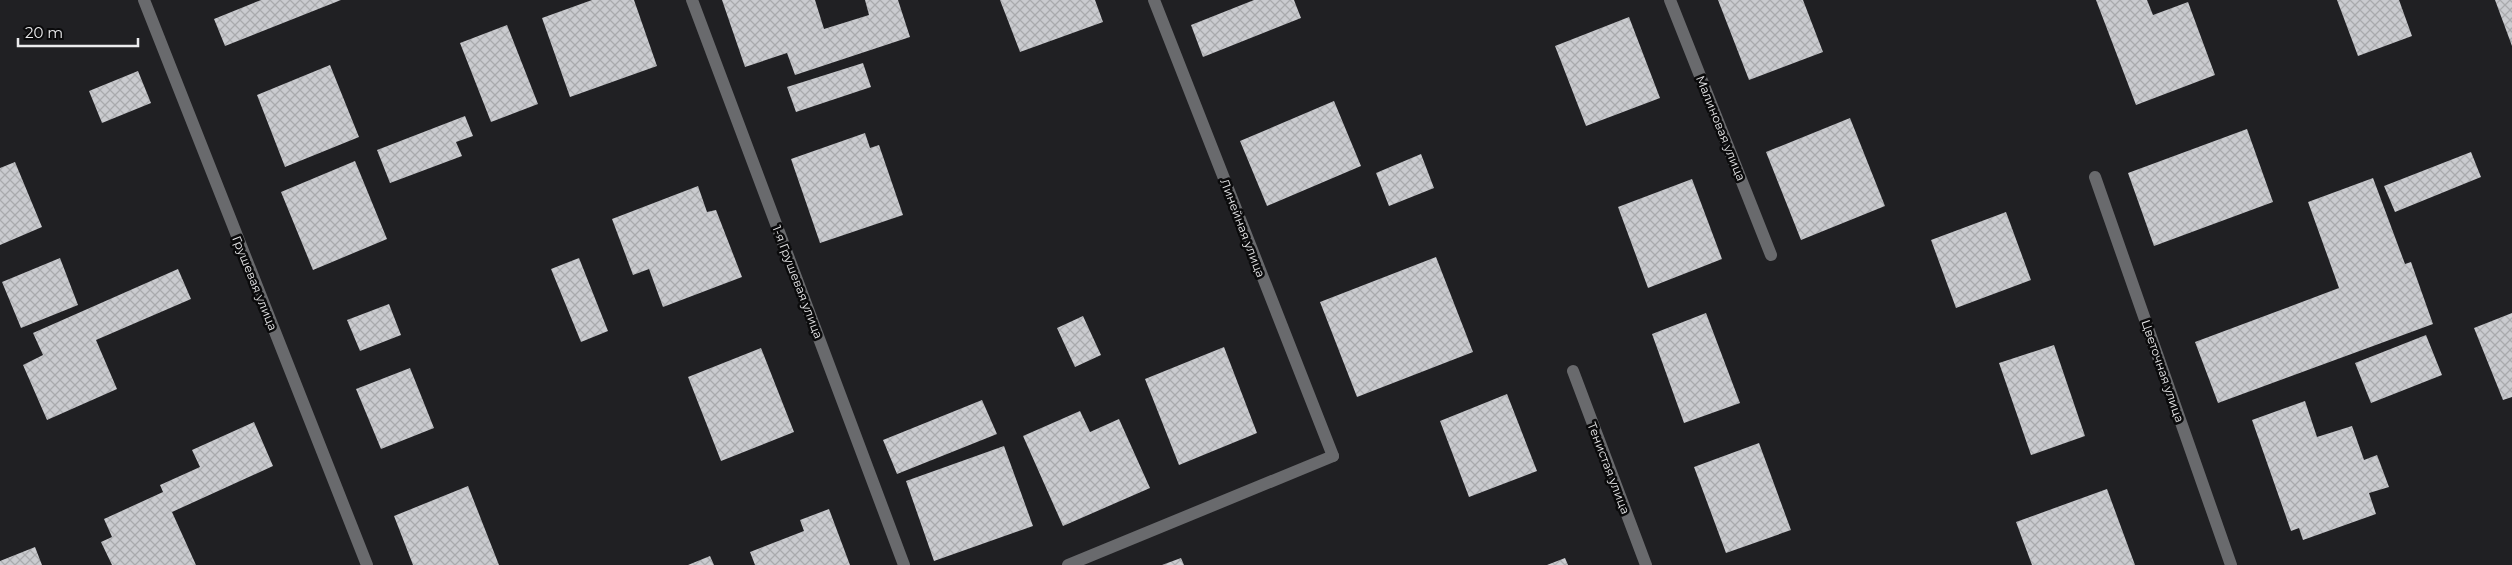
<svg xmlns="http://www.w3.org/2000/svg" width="2512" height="565" font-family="Montserrat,sans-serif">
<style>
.building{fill:url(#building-cross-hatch)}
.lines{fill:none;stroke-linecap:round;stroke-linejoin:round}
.lane{stroke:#696a6d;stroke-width:12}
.street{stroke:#696a6d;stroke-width:12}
.labels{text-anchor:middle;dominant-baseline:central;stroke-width:5;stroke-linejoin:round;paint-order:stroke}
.street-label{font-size:12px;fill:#ebebed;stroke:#0a0a0b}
</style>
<defs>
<pattern id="building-cross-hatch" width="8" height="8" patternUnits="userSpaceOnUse" patternTransform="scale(1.25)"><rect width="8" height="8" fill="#cacbcf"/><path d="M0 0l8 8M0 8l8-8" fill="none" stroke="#a9aaad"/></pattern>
</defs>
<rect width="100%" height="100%" fill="#202023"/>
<path class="building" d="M261,0H341L225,46L214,19Z
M592,0H634L657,66L570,97L542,18Z
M722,0H815L824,29L869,15L865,0H898L910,37L795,75L787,53L745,67Z
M1000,0H1095L1103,22L1020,52Z
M1254,0H1294L1301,18L1203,57L1191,25Z
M1718,0H1803L1823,52L1749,80Z
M2096,0H2147L2153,15L2188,2L2215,75L2136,105Z
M2337,0H2399L2412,36L2358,56Z
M2495,0H2512V46Z
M1629,17L1660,98L1586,126L1555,46Z
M507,25L538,104L491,122L460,43Z
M863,63L871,87L796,112L787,87Z
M330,65L359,137L285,167L257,95Z
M138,71L151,103L102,123L89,91Z
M1334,101L1361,166L1267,206L1240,141Z
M465,116L473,136L456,142L462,156L390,183L377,150Z
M1850,118L1885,206L1801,240L1766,152Z
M2247,129L2273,202L2154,246L2128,173Z
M865,133L870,148L879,145L903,215L820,243L791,159Z
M2471,152L2481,177L2395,212L2384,186Z
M1421,154L1434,188L1389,206L1376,173Z
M355,161L387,239L313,270L281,192Z
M15,162L42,227L0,245V168Z
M2373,178L2405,264L2411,262L2433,324L2218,403L2195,342L2339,288L2308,202Z
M1692,179L1722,259L1648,288L1618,207Z
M698,186L707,212L716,210L742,277L663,307L649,269L633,275L612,219Z
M2006,212L2031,280L1956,308L1931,240Z
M1436,257L1473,352L1357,397L1320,302Z
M60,258L78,305L21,328L2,282Z
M579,258L608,331L581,342L551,269Z
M178,269L191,299L96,340L117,389L47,420L23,365L43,355L33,333Z
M389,304L401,335L360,351L347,320Z
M1706,313L1740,403L1684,423L1652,334Z
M2512,313V397L2503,400L2474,328Z
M1083,316L1101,355L1075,367L1057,328Z
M2426,335L2442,375L2371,403L2355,363Z
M2054,345L2085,436L2031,455L1999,363Z
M1224,347L1257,433L1179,465L1145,379Z
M761,348L794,432L721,461L688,377Z
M410,368L434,428L381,449L356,389Z
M1507,394L1537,471L1469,497L1440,421Z
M982,400L997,434L897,474L883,440Z
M2305,401L2317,437L2352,426L2364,460L2377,455L2389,487L2369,493L2376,514L2303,540L2299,528L2291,531L2252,420Z
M1080,411L1090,432L1119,419L1150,488L1063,526L1023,436Z
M254,422L273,466L172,512L196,565H112L101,542L112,537L104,519L163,492L160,485L200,467L192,450Z
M1759,443L1791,530L1726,553L1694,467Z
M1004,446L1033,526L934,561L906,481Z
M468,486L499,565H413L394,516Z
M2107,489L2135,565H2032L2016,522Z
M829,509L850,565H755L750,552L804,531L800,520Z
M35,547L42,565H0V561Z
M710,556L714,565H688Z
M1181,558L1184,565H1162Z
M1565,558L1568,565H1547Z"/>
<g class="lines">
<path class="lane" d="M1068,565L1333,456"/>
<path class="street" d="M144,0L367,565
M692,0L904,565
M1154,0L1333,456
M1670,0L1771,255
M2095,177L2231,565
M1573,371L1646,565"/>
</g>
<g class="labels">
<g class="street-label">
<text transform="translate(1721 128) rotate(68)">Малиновая улица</text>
<text transform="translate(1243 228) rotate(69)">Линейная улица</text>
<text transform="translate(798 282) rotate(69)">1-я Грушевая улица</text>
<text transform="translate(255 283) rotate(68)">Грушевая улица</text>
<text transform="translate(2163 371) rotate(71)">Цветочная улица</text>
<text transform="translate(1609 468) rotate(69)">Тенистая улица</text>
</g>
</g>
<path d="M18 38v8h120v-8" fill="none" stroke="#ebebed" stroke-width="2.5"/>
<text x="25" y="38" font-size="15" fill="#ebebed" stroke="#0a0a0b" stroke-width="4" paint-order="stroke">20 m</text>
</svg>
